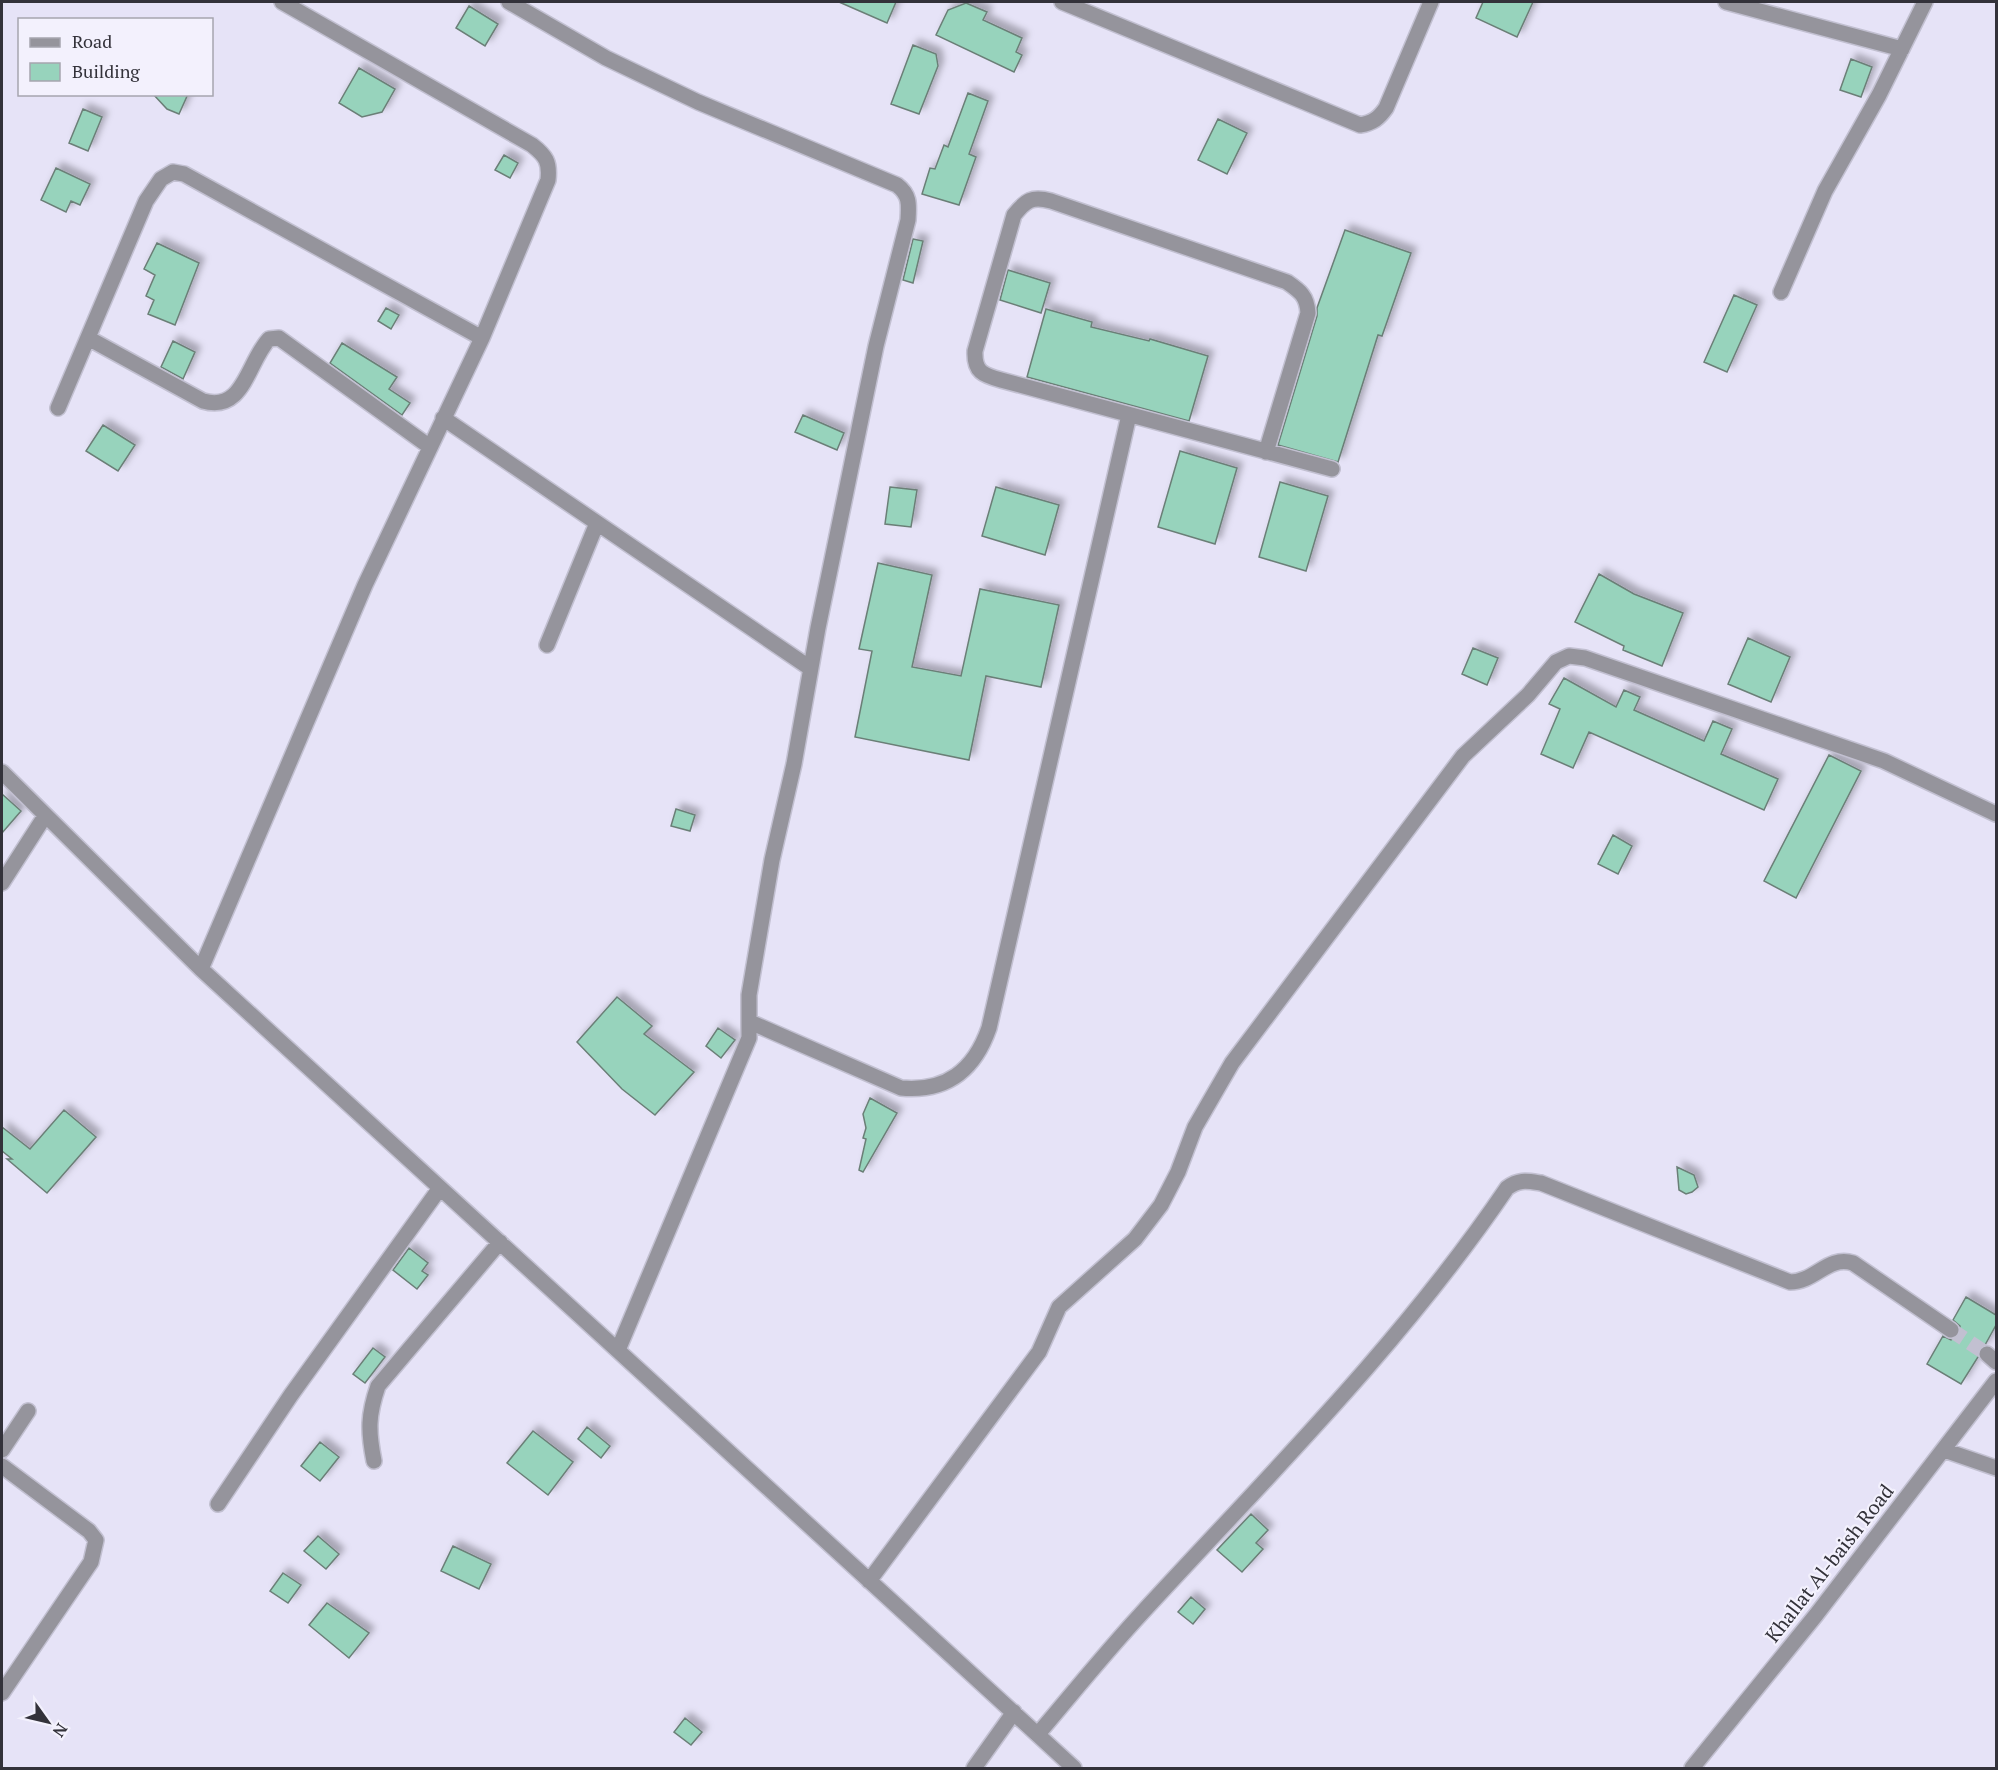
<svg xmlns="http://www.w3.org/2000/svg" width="1998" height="1770" font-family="'PT Serif',serif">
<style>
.building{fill:#97d3bc;stroke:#6b7f77;stroke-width:1.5;filter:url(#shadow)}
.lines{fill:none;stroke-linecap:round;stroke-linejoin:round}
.minor-tunnel{stroke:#c2c0d1;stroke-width:15;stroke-dasharray:15 8;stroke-linecap:butt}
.minor-casing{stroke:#c2c0d1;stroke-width:18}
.minor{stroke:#95949c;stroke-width:15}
.labels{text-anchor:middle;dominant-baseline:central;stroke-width:4.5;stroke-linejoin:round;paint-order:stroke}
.street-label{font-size:20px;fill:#33323a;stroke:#f3f1fd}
</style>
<defs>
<filter id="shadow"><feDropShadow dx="5.5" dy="-5.5" stdDeviation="3" flood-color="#0004"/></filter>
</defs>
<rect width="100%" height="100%" fill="#e6e3f7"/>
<path class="building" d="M839,2H896L887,23Z
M1483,2H1533L1517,37L1476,18Z
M966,3L987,12L983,20L1022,38L1016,52L1022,55L1014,72L936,35L948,10Z
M469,6L498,24L485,46L456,28Z
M913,45L936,54L938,66L919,114L891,104Z
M1851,59L1872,67L1861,97L1840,90Z
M359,68L395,89L382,112L362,117L339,103Z
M968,93L988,101L969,154L976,157L959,205L922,194L930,168L935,169L944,145L948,147Z
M153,94H188L179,114L167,109Z
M83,109L102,117L88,151L69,143Z
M1218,119L1247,133L1227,174L1198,160Z
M504,155L518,163L510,178L495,170Z
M56,168L90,184L80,205L71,201L66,212L41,200Z
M1345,230L1411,253L1382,336L1378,335L1338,462L1278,445L1317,316V308Z
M913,239L923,241L913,283L903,280Z
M157,243L199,263L175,325L148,314L154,300L146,296L155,275L144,269Z
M1008,270L1050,283L1041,313L1000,300Z
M1734,295L1757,305L1727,372L1704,362Z
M386,308L399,315L391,329L378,321Z
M1046,309L1092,322L1091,327L1149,341L1150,339L1208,356L1189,421L1027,377Z
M173,341L195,352L183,379L161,367Z
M342,343L397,377L389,389L410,403L402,415L330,363Z
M803,415L844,433L837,450L795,432Z
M103,425L135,445L118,471L86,451Z
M1180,451L1237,468L1215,544L1158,527Z
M1280,482L1328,496L1306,571L1259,557Z
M890,487L917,490L911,527L885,524Z
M996,487L1059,505L1045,555L982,536Z
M878,563L932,575L912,667L961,676L980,589L1059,605L1041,687L986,676L969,760L855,737L872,651L859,649Z
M1599,574L1634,594L1683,613L1662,666L1623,650L1624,646L1575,622Z
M1748,638L1790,657L1771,702L1728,684Z
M1473,648L1498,658L1487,685L1462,674Z
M1564,678L1616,707L1624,690L1640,697L1634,710L1704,741L1713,721L1732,729L1721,754L1778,779L1764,810L1589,732L1573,768L1541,754L1560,709L1549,704Z
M1829,755L1861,771L1796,898L1764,881Z
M2,794L21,811L2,833Z
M676,809L695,815L690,831L671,826Z
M1613,835L1632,846L1618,874L1598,864Z
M617,997L652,1026L644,1034L694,1072L655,1115L622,1089L577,1042Z
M718,1028L735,1040L721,1058L706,1046Z
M870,1098L897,1113L863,1172L859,1170L866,1139L863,1138L866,1128L863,1114Z
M64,1110L96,1137L47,1193L7,1159H12L2,1151V1127L30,1149Z
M1677,1167L1694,1175L1698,1187L1692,1192L1686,1194L1679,1190Z
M409,1248L428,1263L422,1271L428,1275L417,1289L393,1270Z
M1966,1297L1996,1315V1325L1985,1345L1979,1348L1978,1357L1961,1384L1927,1364L1943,1336L1951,1340L1959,1335L1960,1326L1953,1320Z
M373,1348L385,1357L365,1383L353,1374Z
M587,1427L610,1446L601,1458L578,1439Z
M533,1431L573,1462L548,1495L507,1463Z
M320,1442L339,1457L320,1481L301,1466Z
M1251,1514L1268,1530L1256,1543L1263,1549L1242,1572L1217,1550Z
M318,1536L339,1554L326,1569L304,1551Z
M453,1546L491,1564L479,1589L441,1571Z
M283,1573L301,1585L288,1603L270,1591Z
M1191,1597L1205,1609L1193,1624L1178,1612Z
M327,1603L369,1633L349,1658L309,1625Z
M685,1718L702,1732L691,1745L674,1732Z"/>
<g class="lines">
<path class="minor-tunnel" d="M1951,1330L1987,1354"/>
<defs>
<path id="minor" d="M509,2L606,58L698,102L897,185C910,195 909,204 908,220L876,346L818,628L794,764L772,860L749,995V1038L618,1350
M1062,2L1360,125C1373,123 1379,118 1386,108L1431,2
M1726,2L1902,49
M1781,292L1825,191L1879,95L1925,2
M88,338L203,401C244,413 247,363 269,339L279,338L430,447
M58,408L146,201L161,179L173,172L184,174L482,338
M443,418L810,668
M1266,452L1308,313C1307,296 1300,291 1287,282L1051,201C1032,196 1026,200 1014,215L975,351C974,372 983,375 1001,380C1112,410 1222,440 1332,469
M547,645L597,523
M2,772L201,969L1074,1768
M2,883L45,816
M201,969L365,585L482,338L548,180C550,162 546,156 532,145L282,2
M750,1022L901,1088C946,1092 974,1071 989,1028L1129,415
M1987,1354L1996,1362
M2,1450L28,1411
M1944,1450L1996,1468
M374,1461C368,1431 368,1415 378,1386L500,1242
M2,1466L89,1531L96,1540L91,1562L2,1693
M218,1504L291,1395L440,1188
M869,1581L1039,1352L1059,1307L1135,1239L1161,1205L1178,1172L1195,1127L1232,1063L1463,756L1528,695L1556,662L1569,656L1585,658L1884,761L1996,814
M1038,1734C1072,1694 1105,1653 1141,1614C1268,1476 1401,1344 1507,1188C1519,1179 1527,1181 1541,1183L1790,1282C1815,1282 1828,1255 1853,1263L1951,1330
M974,1768L1014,1712
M1692,1768L1816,1615L1996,1381"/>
</defs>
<use href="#minor" class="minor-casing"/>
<use href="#minor" class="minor"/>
</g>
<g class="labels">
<g class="street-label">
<text transform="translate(1829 1563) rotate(-52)">Khallat Al-baish Road</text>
</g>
</g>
<rect width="1998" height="1770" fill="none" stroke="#33323a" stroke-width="6"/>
<rect x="18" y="18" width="195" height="78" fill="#f3f1fd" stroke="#a6a5af" stroke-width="1.5"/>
<rect x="30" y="38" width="30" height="9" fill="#95949c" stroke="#a6a5af" stroke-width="1.5"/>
<text x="72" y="48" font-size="18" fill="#33323a">Road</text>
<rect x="30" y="63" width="30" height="18" fill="#97d3bc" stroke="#a6a5af" stroke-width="1.5"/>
<text x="72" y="78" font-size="18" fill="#33323a">Building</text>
<g transform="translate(48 1722) rotate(124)" stroke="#f3f1fd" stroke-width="4.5" paint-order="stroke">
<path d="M0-4.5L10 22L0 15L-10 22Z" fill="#33323a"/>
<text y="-9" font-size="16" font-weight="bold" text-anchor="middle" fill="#33323a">N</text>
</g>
</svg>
